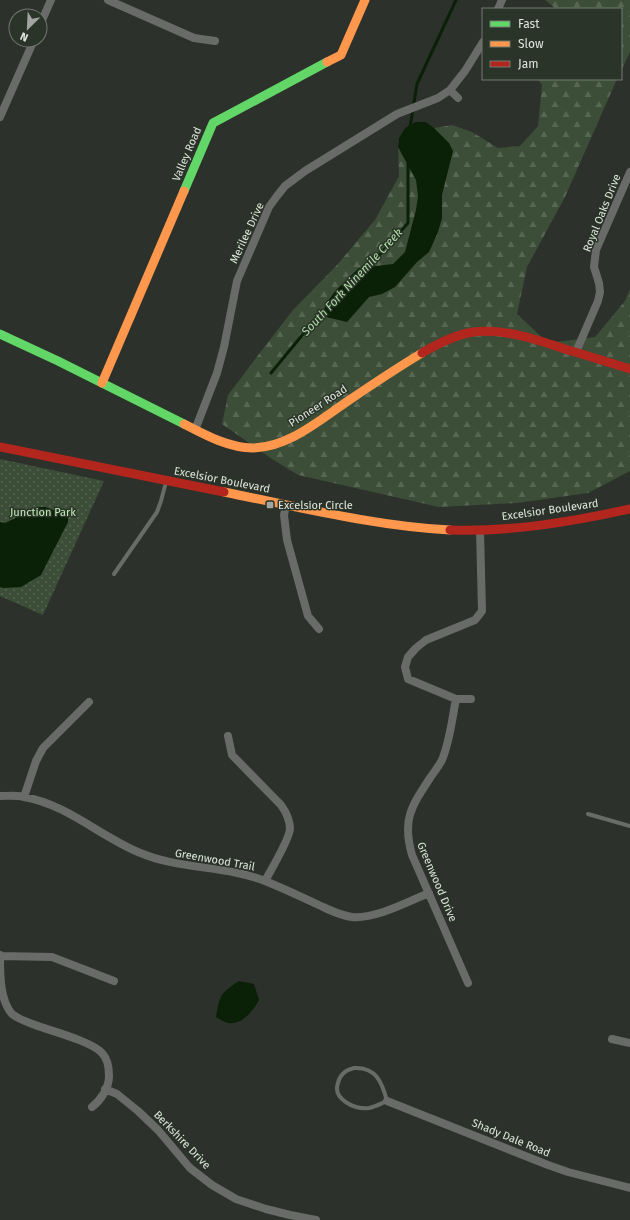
<svg xmlns="http://www.w3.org/2000/svg" width="630" height="1220" font-family="'Fira Sans',sans-serif">
<style>
.forest{fill:url(#forest-firs)}
.park{fill:url(#park-dots)}
.water{fill:#0a2007}
.lines{fill:none;stroke-linecap:round;stroke-linejoin:round}
.stream{stroke:#0a2007;stroke-width:3}
.lane{stroke:#686b68;stroke-width:4}
.street{stroke:#686b68;stroke-width:8}
.fast{stroke:#63d668;stroke-width:9}
.slow{stroke:#ff974d;stroke-width:9}
.jam{stroke:#b3261e;stroke-width:9}
.poi-dot{fill:#a0a69f;stroke:#2a3428;stroke-width:1.5}
.labels{text-anchor:middle;dominant-baseline:central;stroke-width:3;stroke-linejoin:round;paint-order:stroke}
.street-label{font-size:11px;fill:#dfe5dd;stroke:#2a3428}
.poi-label{font-size:11px;fill:#dfe5dd;stroke:#2a3428;text-anchor:start}
.park-label{font-size:11px;fill:#c2efb8;stroke:#2a3428}
.water-label{font-size:12px;font-style:italic;fill:#b0dca6;stroke:#2a3428}
</style>
<defs>
<pattern id="forest-firs" width="22" height="20" patternUnits="userSpaceOnUse"><rect width="22" height="20" fill="#3c4e37"/><path d="M5 1l3.5 6h-7zM16 11l3.5 6h-7z" fill="#586754"/></pattern>
<pattern id="park-dots" width="8" height="8" patternUnits="userSpaceOnUse"><rect width="8" height="8" fill="#3c4e37"/><path d="M2 2h.1M6 6h.1" fill="none" stroke="#586754" stroke-width="1.8" stroke-linecap="round"/></pattern>
</defs>
<rect width="100%" height="100%" fill="#2c312b"/>
<path class="forest" d="M545,0H630V52L621,71V9H554L555,8Z
M538,79H617L565,197L527,267L517,314L548,343L595,337L625,301L630,289V471L588,493L517,503L439,507L298,475L272,459L222,424L228,395L259,354L293,310L337,265L375,220L399,176L398,147L399,138L405,128L415,122H426L434,128L452,125L472,132L498,148L520,146L538,126L542,85Z"/>
<path class="park" d="M0,459L104,481L43,615L0,596Z"/>
<path class="water" d="M415,122H426L434,128L449,143L453,151L442,195V218L438,232L429,252L417,262L395,287L382,294L369,297L347,322L326,317L325,305L336,290L359,268L393,264L405,252L416,210L418,196L416,180L398,147L399,138L405,128Z
M39,507H46L68,516V522L41,575L21,587L3,588L0,587V522L5,523Z
M239,981L254,984L259,1000C253,1011 242,1025 228,1023C224,1022 220,1019 216,1017C220,994 220,994 239,981Z"/>
<g class="lines">
<path class="stream" d="M410,127L417,84L456,0
M367,269L408,223V163
M271,373L313,322L327,308"/>
<path class="lane" d="M114,574L157,512L161,501L166,482
M588,814L630,826
M354,1068C376,1067 382,1082 387,1101C382,1103 375,1107 369,1108C355,1110 332,1099 338,1083C339,1079 342,1074 345,1072C347,1070 351,1069 354,1068Z"/>
<path class="street" d="M108,0L194,38L215,41
M498,9L502,0
M40,25L51,0
M458,98L450,90L465,71L483,42
M0,117L34,40
M576,352L598,301L600,292L599,283L594,267L596,250L630,172
M195,430L217,373L224,347L237,281L269,207L277,196L285,186L305,171L397,114L438,98L450,90
M286,505L284,515L287,540L308,616L319,629
M456,699C452,719 450,741 442,760C439,766 434,772 430,778C411,807 402,820 412,855L468,983
M471,699H456L408,679L405,667L408,657L416,648L426,640L475,620L482,611L480,530
M228,736L232,755L281,805C286,812 290,820 290,829C289,840 271,870 265,881
M0,796C8,796 16,795 24,797C66,804 100,836 138,852C179,870 224,865 265,881C285,889 304,898 323,907C332,911 342,916 352,917C376,919 407,902 429,893
M24,797L36,761L43,748L89,702
M0,955V956L52,957L114,981
M0,956C0,976 0,1000 12,1014C18,1019 27,1022 35,1025C51,1031 91,1041 102,1053C108,1059 109,1068 109,1076C109,1088 101,1100 92,1107
M612,1039L630,1043
M105,1089L117,1094L138,1111L158,1130L190,1168L212,1185L236,1199L266,1209L290,1215L316,1220
M387,1101L548,1165L568,1172L630,1188"/>
<path class="fast" d="M184,191L213,123L327,62
M0,334L58,361L184,424"/>
<path class="slow" d="M327,62L341,55L365,0
M102,383L184,191
M184,424C205,435 229,448 253,448C288,447 317,422 345,403C370,386 395,369 422,353
M224,492C299,507 374,526 450,530"/>
<path class="jam" d="M422,353C437,344 454,335 473,332C505,328 538,340 568,350C589,356 610,363 630,369
M0,447L224,492
M450,530C511,532 571,522 630,509"/>
</g>
<rect class="poi-dot" x="266" y="501" width="8" height="8" rx="2"/>
<g class="labels">
<g class="street-label">
<text transform="translate(187 154) rotate(-67)">Valley Road</text>
<text transform="translate(602 213) rotate(-68)">Royal Oaks Drive</text>
<text transform="translate(247 233) rotate(-65)">Merilee Drive</text>
<text transform="translate(318 406) rotate(-33)">Pioneer Road</text>
<text transform="translate(222 480) rotate(11)">Excelsior Boulevard</text>
<text transform="translate(550 510) rotate(-8)">Excelsior Boulevard</text>
<text transform="translate(215 860) rotate(10)">Greenwood Trail</text>
<text transform="translate(437 882) rotate(67)">Greenwood Drive</text>
<text transform="translate(511 1138) rotate(22)">Shady Dale Road</text>
<text transform="translate(182 1140) rotate(46)">Berkshire Drive</text>
</g>
<g class="poi-label">
<text x="278" y="505">Excelsior Circle</text>
</g>
<g class="park-label">
<text x="43" y="512">Junction Park</text>
</g>
<g class="water-label">
<text transform="translate(352 282) rotate(-47)">South Fork Ninemile Creek</text>
</g>
</g>
<rect x="482" y="8" width="140" height="72" fill="#2a3428" stroke="#727b70"/>
<rect x="490" y="21" width="20" height="6" fill="#63d668" stroke="#727b70"/>
<text x="518" y="28" font-size="12" fill="#dfe5dd">Fast</text>
<rect x="490" y="41" width="20" height="6" fill="#ff974d" stroke="#727b70"/>
<text x="518" y="48" font-size="12" fill="#dfe5dd">Slow</text>
<rect x="490" y="61" width="20" height="6" fill="#b3261e" stroke="#727b70"/>
<text x="518" y="68" font-size="12" fill="#dfe5dd">Jam</text>
<g transform="translate(28 28) rotate(204)"><circle r="19" fill="#2a3428" stroke="#727b70"/>
<path d="M0-3L7 15L0 10L-7 15Z" fill="#a0a69f"/>
<text y="-6" font-size="11" font-weight="bold" text-anchor="middle" fill="#dfe5dd">N</text>
</g>
</svg>
